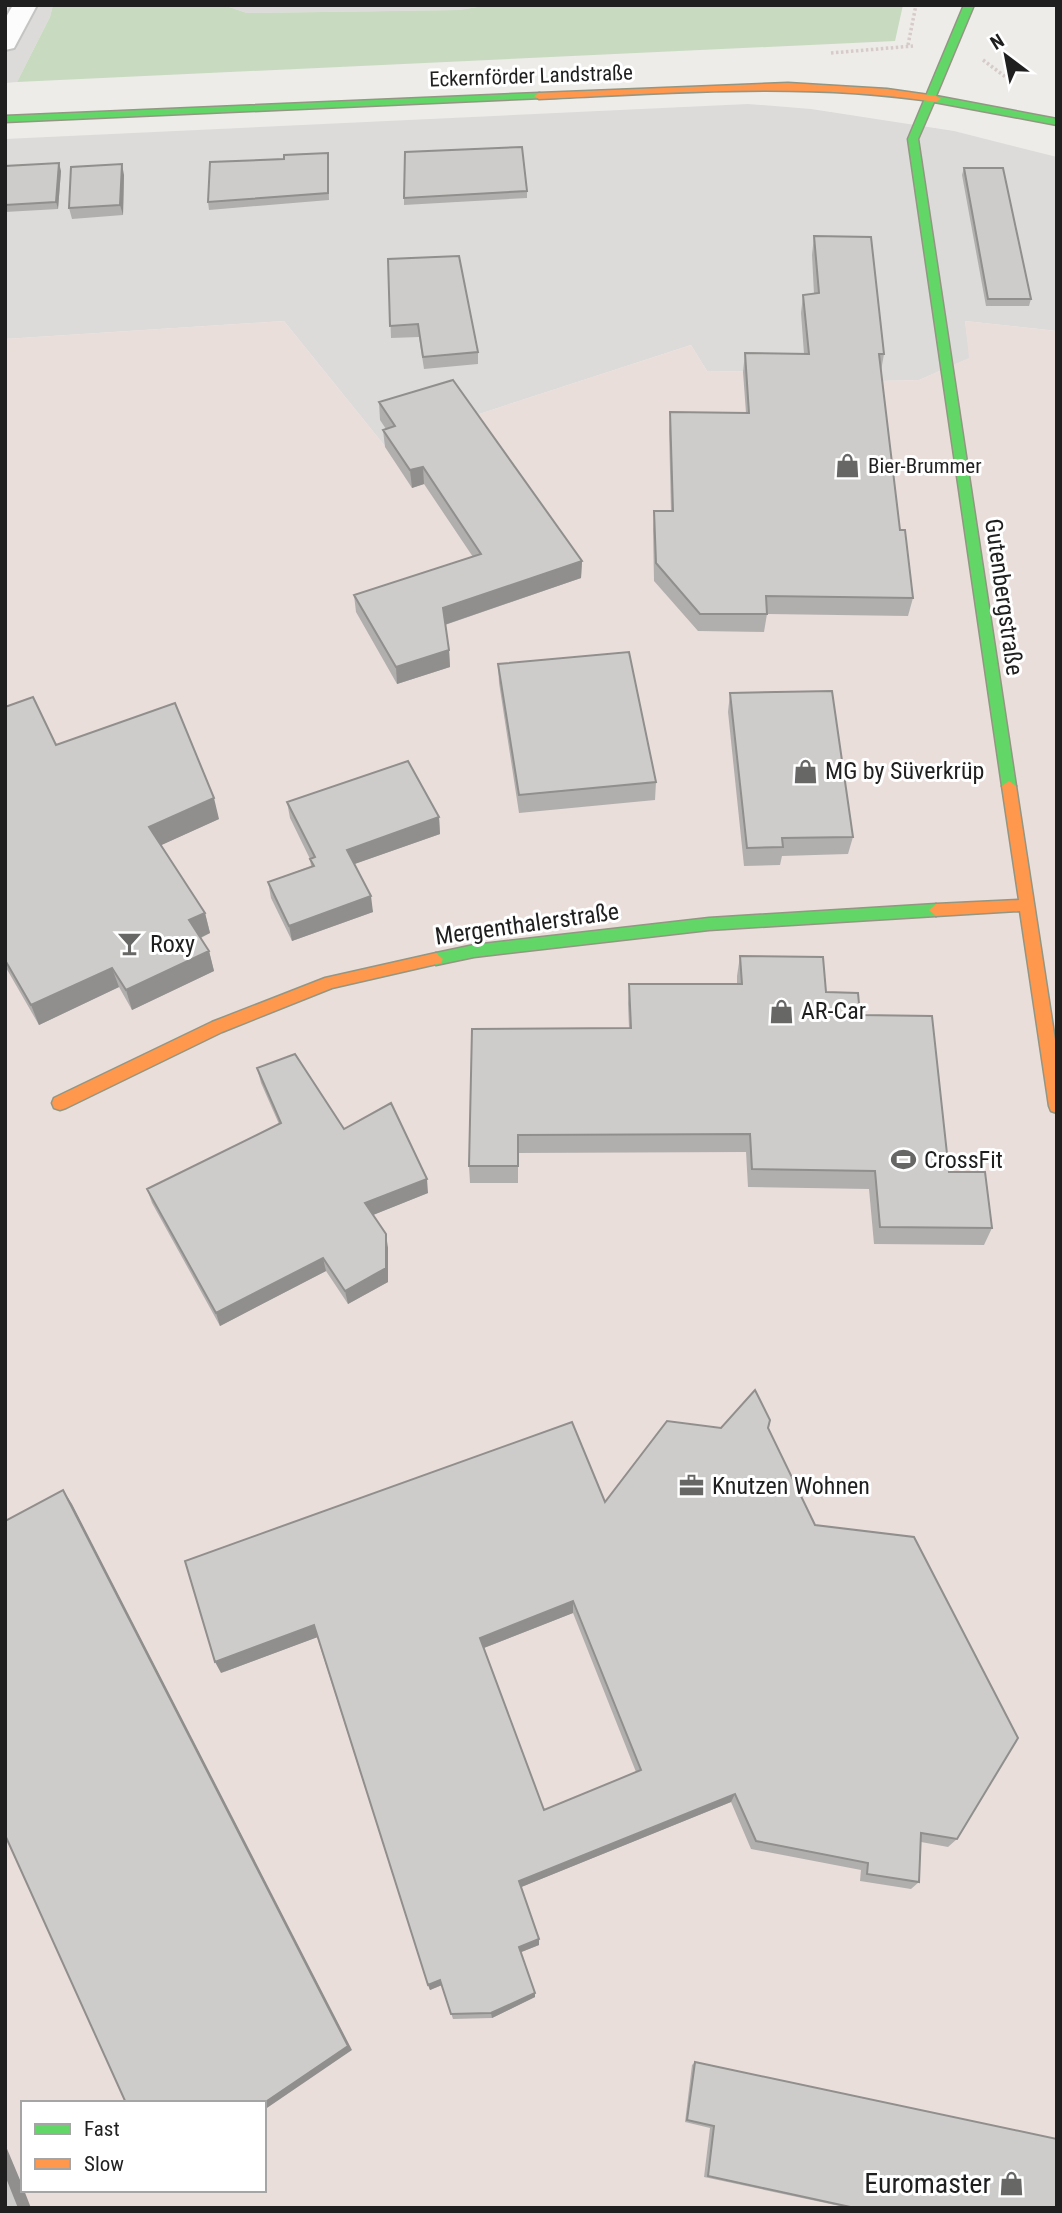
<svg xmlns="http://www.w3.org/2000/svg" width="1062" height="2213" font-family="'Roboto Condensed',sans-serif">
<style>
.residential{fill:#dcdbda}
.commercial{fill:#eadedb;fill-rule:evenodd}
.forest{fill:#c8dac0}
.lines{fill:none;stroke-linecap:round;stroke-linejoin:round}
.street-casing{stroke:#c4c4c2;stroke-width:4}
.fast-casing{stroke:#939682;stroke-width:3}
.slow-casing{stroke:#939682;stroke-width:3}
.path{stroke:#d6cbc8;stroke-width:3.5;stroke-dasharray:2.5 2.5;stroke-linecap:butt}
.street{fill:#fcfcfc;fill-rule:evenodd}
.fast{fill:#63d668;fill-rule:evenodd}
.slow{fill:#ff974d;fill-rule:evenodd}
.wall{fill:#b1afae;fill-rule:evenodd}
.shaded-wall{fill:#908f8d}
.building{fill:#ceccca;stroke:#908f8d;stroke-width:2;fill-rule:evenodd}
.labels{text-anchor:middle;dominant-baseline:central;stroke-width:6;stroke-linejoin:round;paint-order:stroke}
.far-street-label{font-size:21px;fill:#1f1f1f;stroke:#fff}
.far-poi-label{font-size:21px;fill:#1f1f1f;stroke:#fff;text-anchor:start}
.street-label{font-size:24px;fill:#1f1f1f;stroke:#fff}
.poi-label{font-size:24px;fill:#1f1f1f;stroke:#fff;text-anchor:start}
.near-poi-label{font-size:28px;fill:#1f1f1f;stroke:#fff;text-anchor:end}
</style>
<rect width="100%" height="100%" fill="#edece9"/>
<path class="residential" d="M5,5H53L50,17L17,82L5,83Z
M223,5H490L459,10L247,13Z
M748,104L811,109L954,131L1057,157V331L965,321L970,358L919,380L881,381L820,372L707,371L691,345L384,445L284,321L5,339V139Z"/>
<path class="commercial" d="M284,321L384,445L691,345L707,371L820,372L881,381L919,380L969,358L965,321L1057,331V2208H5V339ZM23,2103H264V2190H23Z"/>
<path class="forest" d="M53,5H223L247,13L459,10L490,5H903L895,41L17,82L50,17Z"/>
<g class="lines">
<defs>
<path id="street" d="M13,5H37L14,48L5,50V19Z"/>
<path id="fast" d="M964,5H974L936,96L1057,119V125L934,102L918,139L1016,786L1009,791L1002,786L908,139Z
M539,93L543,94V98L5,122V116Z
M936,904L943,910L936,916L709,930L474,957L436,965L429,959L436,953L474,945L709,918Z"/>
<path id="slow" d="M788,83L887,89L936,96L941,99L936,102C804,82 672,93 539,99L534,96L539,93Z
M1009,781L1016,786L1057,1053V1113L1051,1111L1049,1106L1020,911L936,916L929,910L936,904L1019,900L1002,786Z
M436,953L443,959L441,963L332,988L222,1032L66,1108L60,1110L54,1108L52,1103L54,1098L212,1022L325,978Z"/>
</defs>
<use href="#street" class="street-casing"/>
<use href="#fast" class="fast-casing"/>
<use href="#slow" class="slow-casing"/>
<path class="path" d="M908,45L916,5
M831,53L913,46
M983,60L1007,78"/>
<use href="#street" class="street"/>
<use href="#fast" class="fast"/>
<use href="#slow" class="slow"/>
</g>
<path class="wall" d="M328,153L329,200L209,210L208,202L284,159Z
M5,166L61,171L58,209L5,212Z
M964,168L1031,299L1029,306H986L962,175Z
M124,175L123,215L72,219L69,208Z
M527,191V198L404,205V198Z
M814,236L884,354L881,371L900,530L913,598L908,616L767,614L764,632L698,631L654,581L653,529L654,511H671L669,431L670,412L746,413L743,372L745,353L804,354L801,313L803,295L814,294L812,255Z
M388,259L478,352V364L424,369L419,337L391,338Z
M379,402L582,561L581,578L445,625L449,650L450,667L397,684L356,612L354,595L473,557L424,484L412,488L385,447L383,430L386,429L380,420Z
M498,664L656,782L655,800L519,813L499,683Z
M730,693L853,837L848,854L782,856L780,865L744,866L728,712Z
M5,707L56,745L219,819L161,845L205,913L210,933L201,938L209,951L214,971L132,1010L119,987L39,1025L5,966Z
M287,802L439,817L440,834L354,864L373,912L292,941L271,898L268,882L311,866L310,859L290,818Z
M740,956L826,992L860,1015L949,1172L992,1228L984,1245L874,1244L869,1189L748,1187L746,1152L518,1153V1183H470L469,1166L629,1028L628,1004L629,984H737V976Z
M257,1068L344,1129L428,1193L373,1215L388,1248V1282L348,1304L326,1271L220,1326L152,1203L147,1189L279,1124L261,1083Z
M721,1428H768L957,1839L948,1847L921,1842L919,1882L911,1889L860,1881L861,1870L751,1849L731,1802L521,1887L539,1945L521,1952L535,1997L492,2018L453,2019L442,1985L430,1990L428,1985L317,1637L221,1673L605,1502ZM573,1613L636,1772L544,1810L484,1648Z
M695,2062L1057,2208H849L704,2177L710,2128L685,2122L692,2065Z"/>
<path class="shaded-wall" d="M59,163L61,171L58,209L56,202Z
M122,164L124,175L123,215L120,205Z
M423,467L424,484L412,488L410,470Z
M582,561L581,578L444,625L443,608Z
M449,650L450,667L397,684L396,667Z
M214,798L219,819L155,848L149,827Z
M439,817L440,834L349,866L347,850Z
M371,896L373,912L292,941L289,926Z
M205,913L210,933L195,940L189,920Z
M209,951L214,971L132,1010L126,990Z
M112,968L119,987L39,1025L31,1005Z
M427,1179L428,1193L368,1217L365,1203Z
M386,1234L388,1248V1282L348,1304L345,1291Z
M323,1258L326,1271L220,1326L216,1313Z
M63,1490L72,1504L352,2050L264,2110V2103Z
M573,1601V1613L481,1649L480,1638Z
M314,1625L318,1637L221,1673L215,1662Z
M735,1794L731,1802L519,1888V1881Z
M539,1939V1945L519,1953V1947Z
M440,1980L442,1985L430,1990L428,1985Z
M535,1993V1997L492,2018L491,2013Z
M5,2144L23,2187V2190H24L31,2208H19L5,2173Z"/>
<path class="building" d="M522,147L527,191L404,198L405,152Z
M328,153V193L208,202L210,162L284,159V155Z
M59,163L56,202L5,205V166Z
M122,164L120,205L69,208L71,167Z
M964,168H1003L1031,299H988Z
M814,236L871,237L884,354H879L900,530H905L913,598L766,596L767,614H700L656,563L654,511H673L670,412L749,413L745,353L809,354L803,295L819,293Z
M459,256L478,352L423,357L418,324L390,326L388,259Z
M453,380L582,561L443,608L449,650L396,667L354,595L481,554L423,467L410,470L383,430L395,426L379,402Z
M629,652L656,782L519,795L498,664Z
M832,691L853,837L782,838L783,847L747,848L730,693Z
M33,697L56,745L175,703L214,798L149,827L205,913L189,920L209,951L126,990L112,968L31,1005L5,960V707Z
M408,761L439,817L347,850L371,896L289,926L268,882L314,866L310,859L315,857L287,802Z
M740,956L823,957L826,992L858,993L860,1015L932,1016L949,1172H985L992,1228L880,1227L875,1171L752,1169L750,1134L518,1135V1166H469L472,1029L631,1028L629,984H742Z
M295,1054L344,1129L391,1103L427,1179L365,1203L386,1234V1268L345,1291L323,1258L216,1313L147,1189L281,1123L257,1068Z
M755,1390L770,1420L768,1428L815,1525L914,1537L1018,1738L957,1839L921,1833L919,1882L867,1874L868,1863L756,1841L735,1794L519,1881L539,1939L519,1947L535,1993L491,2013L451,2014L440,1980L428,1985L314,1625L215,1662L185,1561L572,1422L605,1502L667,1421L721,1428ZM573,1601L641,1770L544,1810L480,1638Z
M63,1490L348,2046L264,2103H126L5,1835V1521Z
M695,2062L1057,2139V2208H855L708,2176L714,2126L687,2120Z
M5,2173L19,2208H5Z"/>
<defs>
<symbol id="shop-bare" viewBox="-9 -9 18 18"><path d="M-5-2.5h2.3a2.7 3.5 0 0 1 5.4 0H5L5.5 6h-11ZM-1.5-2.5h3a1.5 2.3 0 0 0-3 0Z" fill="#676766" stroke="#fff" stroke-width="2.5" paint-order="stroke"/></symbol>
<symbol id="bar-bare" viewBox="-9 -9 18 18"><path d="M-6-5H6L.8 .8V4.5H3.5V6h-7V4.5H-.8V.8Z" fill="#676766" stroke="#fff" stroke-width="2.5" paint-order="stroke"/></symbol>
<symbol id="stadium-bare" viewBox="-9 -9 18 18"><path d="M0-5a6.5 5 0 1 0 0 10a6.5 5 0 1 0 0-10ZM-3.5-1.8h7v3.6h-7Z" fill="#676766" stroke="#fff" stroke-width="2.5" paint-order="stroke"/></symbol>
<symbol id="office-bare" viewBox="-9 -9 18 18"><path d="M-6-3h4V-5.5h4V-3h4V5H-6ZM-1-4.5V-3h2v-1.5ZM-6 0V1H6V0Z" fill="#676766" stroke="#fff" stroke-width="2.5" paint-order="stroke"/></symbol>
</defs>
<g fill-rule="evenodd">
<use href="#shop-bare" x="830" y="448" width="35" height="35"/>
<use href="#shop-bare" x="788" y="754" width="35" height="35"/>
<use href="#bar-bare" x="112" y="926" width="35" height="35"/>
<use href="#shop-bare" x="764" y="994" width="35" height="35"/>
<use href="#stadium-bare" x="886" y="1142" width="35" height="35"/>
<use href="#office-bare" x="674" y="1468" width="35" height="35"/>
<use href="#shop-bare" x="994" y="2166" width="35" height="35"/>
</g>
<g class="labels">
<g class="far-street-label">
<text transform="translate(531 76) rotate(-2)">Eckernförder Landstraße</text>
</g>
<g class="far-poi-label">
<text x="868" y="466">Bier-Brummer</text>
</g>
<g class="street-label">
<text transform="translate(1004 597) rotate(82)">Gutenbergstraße</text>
<text transform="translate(527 924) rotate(-8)">Mergenthalerstraße</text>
</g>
<g class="poi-label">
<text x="825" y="771">MG by Süverkrüp</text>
<text x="150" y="944">Roxy</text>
<text x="801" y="1011">AR-Car</text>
<text x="924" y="1160">CrossFit</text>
<text x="712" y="1486">Knutzen Wohnen</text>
</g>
<g class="near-poi-label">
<text x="991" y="2183">Euromaster</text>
</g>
</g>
<rect width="1062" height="2213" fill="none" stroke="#1f1f1f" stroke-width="14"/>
<rect x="21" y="2101" width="245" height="91" fill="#ffffff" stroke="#a5a5a5" stroke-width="2"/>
<rect x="35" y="2124" width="35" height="10" fill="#63d668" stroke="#a5a5a5" stroke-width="2"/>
<text x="84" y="2136" font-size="21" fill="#1f1f1f">Fast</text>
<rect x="35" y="2159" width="35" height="10" fill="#ff974d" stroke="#a5a5a5" stroke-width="2"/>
<text x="84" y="2171" font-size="21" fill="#1f1f1f">Slow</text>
<g transform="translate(1006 56) rotate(328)" stroke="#ffffff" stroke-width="5" paint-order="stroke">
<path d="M0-5L12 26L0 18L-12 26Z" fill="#1f1f1f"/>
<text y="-10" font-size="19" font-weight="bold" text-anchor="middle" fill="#1f1f1f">N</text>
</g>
</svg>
